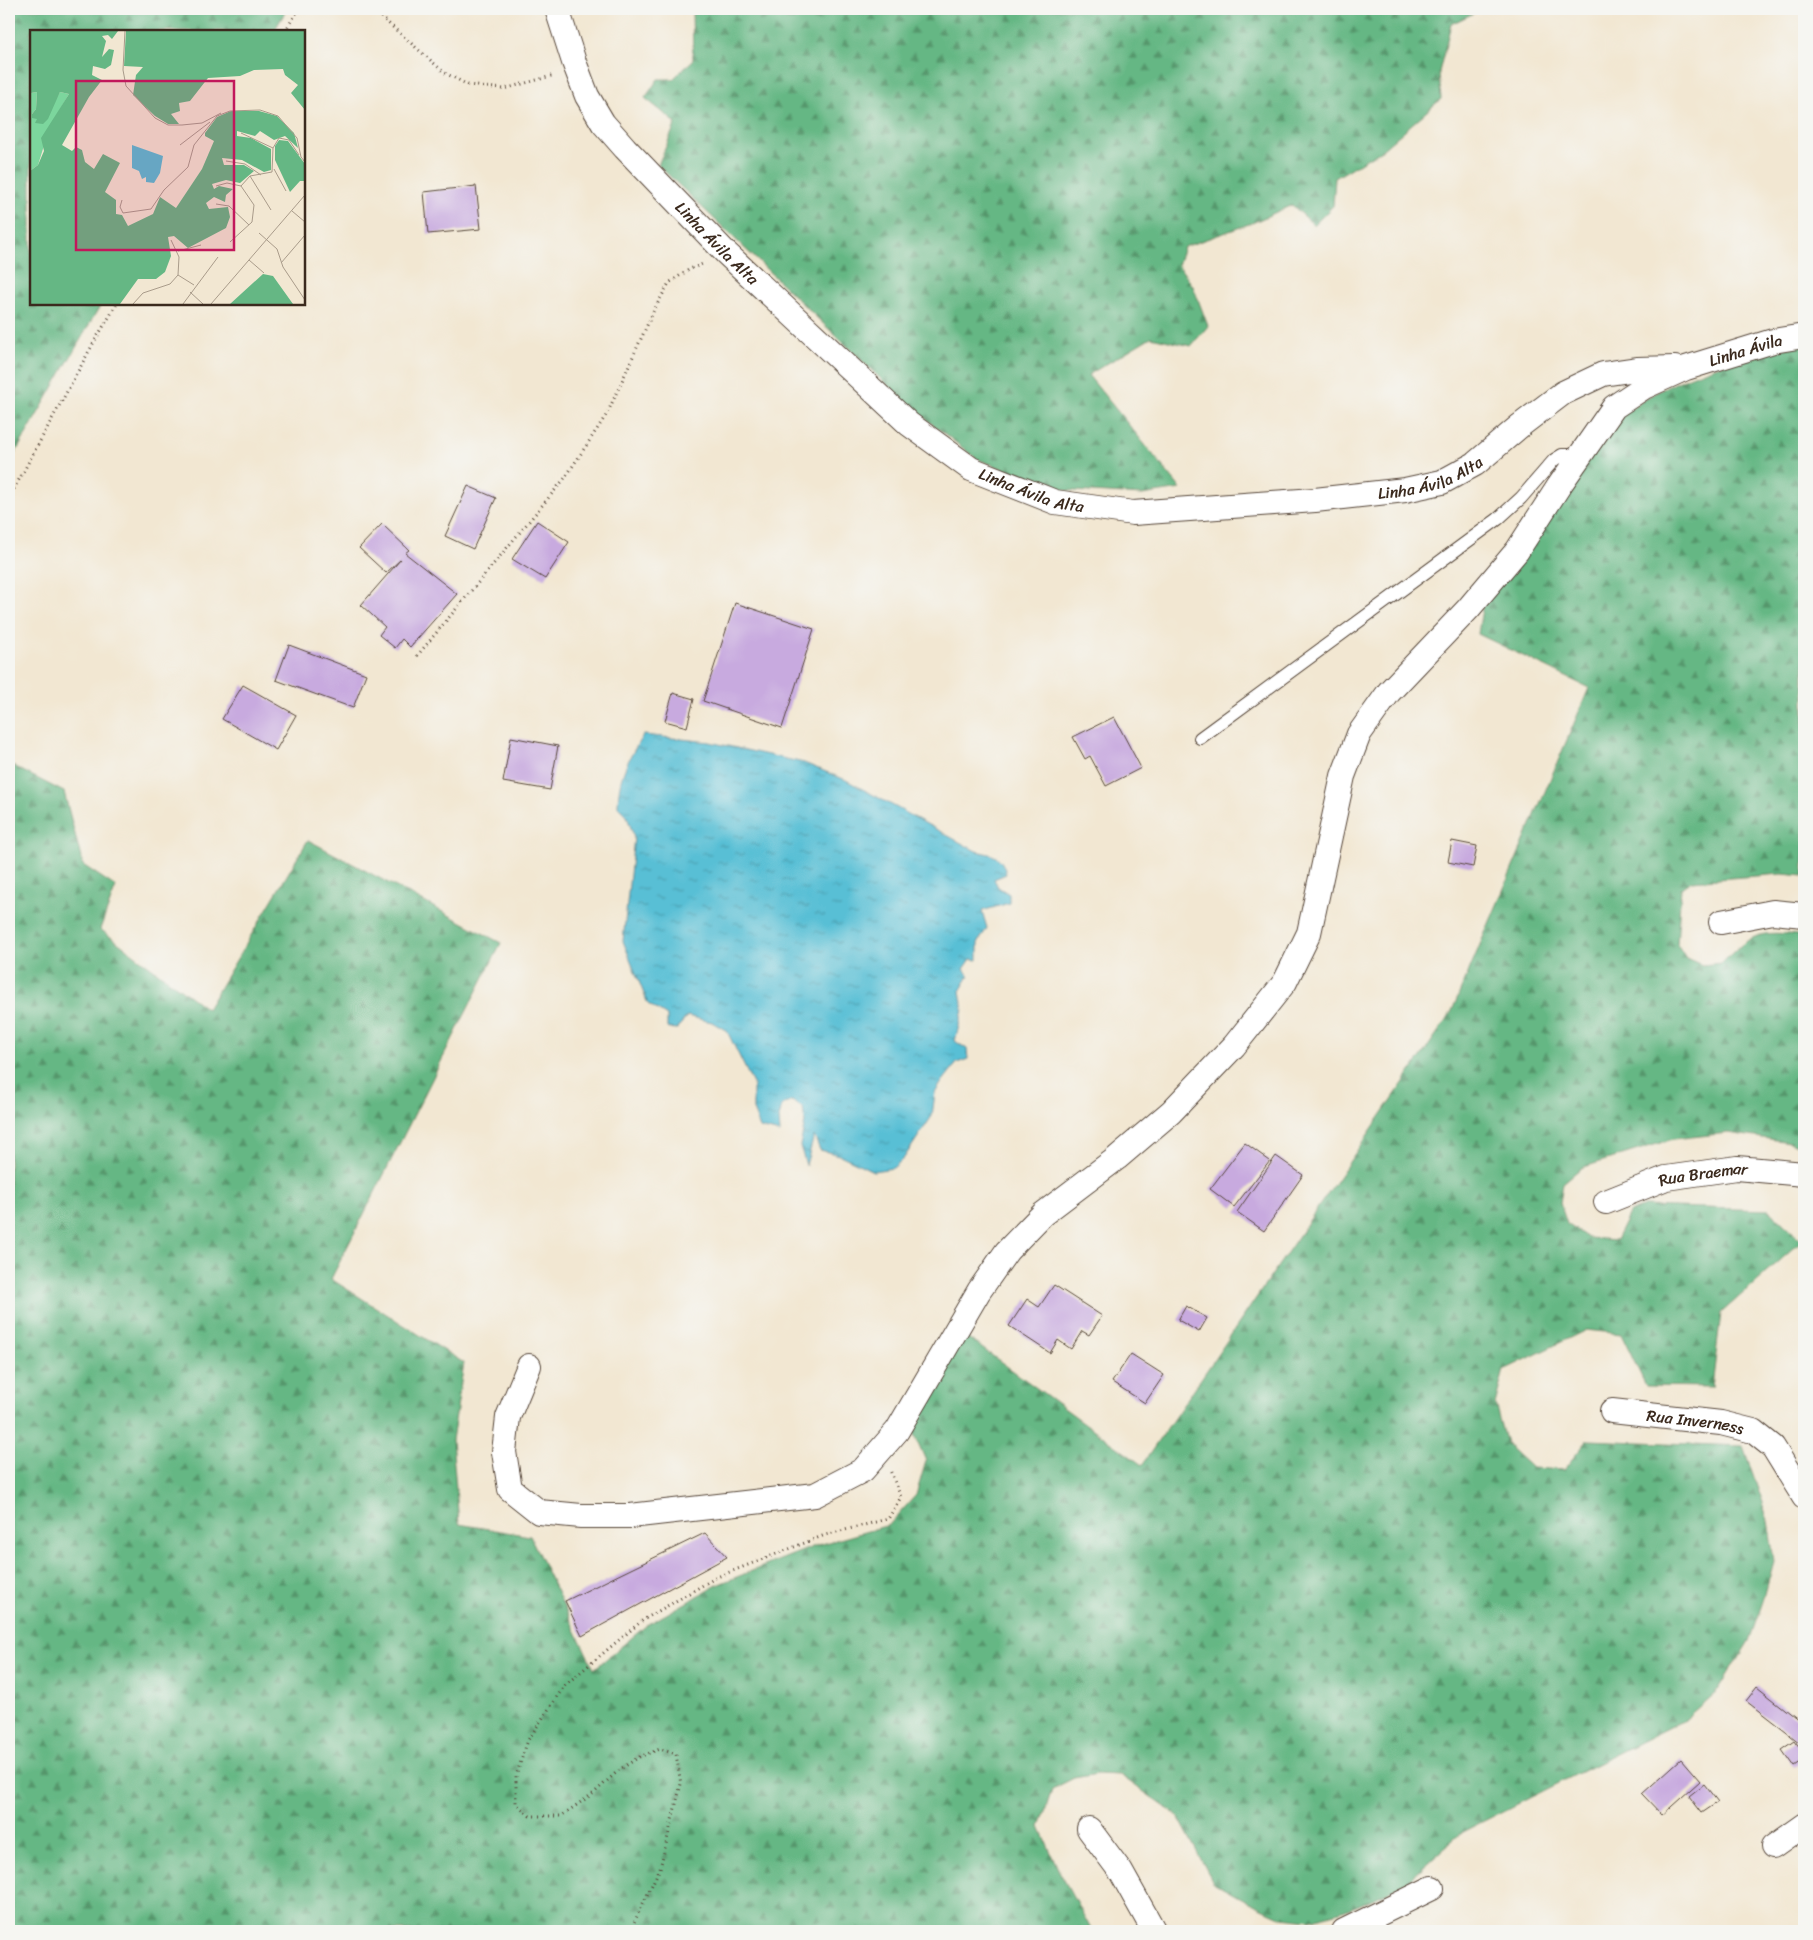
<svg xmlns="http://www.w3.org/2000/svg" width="1813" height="1940" font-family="Sriracha,sans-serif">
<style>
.forest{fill:url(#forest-firs);stroke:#507051}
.water{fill:url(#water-ripples);stroke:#4a747a}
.building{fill:#c8aadf}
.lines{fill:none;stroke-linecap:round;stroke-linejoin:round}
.lane-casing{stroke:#564639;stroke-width:14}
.street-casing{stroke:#564639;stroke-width:26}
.path{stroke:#564639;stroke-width:3;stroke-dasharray:1 4;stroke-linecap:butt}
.lane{stroke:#fff;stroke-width:12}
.street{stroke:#fff;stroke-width:24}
.labels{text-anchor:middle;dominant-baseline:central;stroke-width:4;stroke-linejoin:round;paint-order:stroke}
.street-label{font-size:16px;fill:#3b2a1e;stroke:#f6f6f2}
.inset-road{fill:none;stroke:#a99b8a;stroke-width:1}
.view{fill:#c2185b;fill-opacity:0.15;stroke:#c2185b;stroke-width:2.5}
.inset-edge{fill:none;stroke:#3b2a1e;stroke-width:2.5}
</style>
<defs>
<pattern id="forest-firs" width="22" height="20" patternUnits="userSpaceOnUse" patternTransform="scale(1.25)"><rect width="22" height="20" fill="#65b784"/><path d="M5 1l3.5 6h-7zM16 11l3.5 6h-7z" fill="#54956b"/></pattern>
<pattern id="water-ripples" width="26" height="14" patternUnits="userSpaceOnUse" patternTransform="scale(1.25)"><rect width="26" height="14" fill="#58bfd5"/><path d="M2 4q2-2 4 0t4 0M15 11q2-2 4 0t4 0" fill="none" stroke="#4a9bac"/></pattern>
</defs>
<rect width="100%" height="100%" fill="#f6f6f2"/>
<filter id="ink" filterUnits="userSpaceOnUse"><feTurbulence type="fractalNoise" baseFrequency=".02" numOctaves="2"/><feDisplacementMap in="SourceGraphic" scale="10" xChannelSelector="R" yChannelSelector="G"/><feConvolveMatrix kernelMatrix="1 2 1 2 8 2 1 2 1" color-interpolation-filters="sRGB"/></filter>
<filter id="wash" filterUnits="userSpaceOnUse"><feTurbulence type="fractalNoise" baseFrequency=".0096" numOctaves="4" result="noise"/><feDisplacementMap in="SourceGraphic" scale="20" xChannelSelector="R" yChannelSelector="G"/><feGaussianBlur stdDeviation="1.12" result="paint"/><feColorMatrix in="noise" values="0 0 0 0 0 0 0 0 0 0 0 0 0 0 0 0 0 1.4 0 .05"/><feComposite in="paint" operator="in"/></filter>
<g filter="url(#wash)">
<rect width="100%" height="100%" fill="#f2e7d2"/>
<path class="forest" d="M9,9H287L274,31H31V304H101L9,464Z
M692,9H1477L1476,12L1451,24L1439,72L1441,99L1383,149L1335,178L1333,206L1314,225L1292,205L1252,223L1184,247L1178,265L1193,286L1208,326L1191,346L1151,337L1088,375L1181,489L1142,495L1058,490L977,459L910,407L658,165L676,123L645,98L658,79H673L693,60Z
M1804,345V876L1782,874L1691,881L1681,888L1677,944L1686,958L1702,965L1722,963C1752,932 1762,930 1804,936V1148L1790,1142L1728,1133L1673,1139L1581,1168L1563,1183L1560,1203L1567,1224L1588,1238L1616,1240L1629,1214L1644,1206L1769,1210L1802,1241L1721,1313L1712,1387L1646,1386L1621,1334L1586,1330L1504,1370L1495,1404L1506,1444L1532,1468L1563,1470L1588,1440L1743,1446L1767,1514L1774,1561L1763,1601L1749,1641L1719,1690L1686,1719L1462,1832L1406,1882L1382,1895L1343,1911L1310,1920L1282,1917L1247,1901L1213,1882L1178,1816L1120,1775L1097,1774L1074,1778L1052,1789L1040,1827L1058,1869L1092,1931H9V764L64,792L83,865L116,887L100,929L207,1009L308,840L501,943L331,1279L464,1363L452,1440L459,1524L530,1536L594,1669L647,1625L719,1584L815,1546L889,1525L916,1495L926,1461L910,1424L964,1335L1142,1465L1451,1013L1589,688L1478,634L1484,596L1623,414C1633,407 1644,399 1655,393C1701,369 1753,352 1804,345Z"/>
<path class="water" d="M643,735L710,742L804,763L846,780L976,851C993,855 1002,855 1006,874L994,879L998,887L1009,894V903L982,911L987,928L978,943V960L971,959L964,969L969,976L960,991L963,1010L955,1041L967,1049L968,1059L957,1063L942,1082L935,1093L932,1116L904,1158L893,1168L873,1171L840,1155L820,1150L814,1136L806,1165L800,1146L805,1122L803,1108L792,1101L782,1105L779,1118L780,1133L760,1128L753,1110V1084L727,1031L712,1022L687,1016L677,1029L667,1028V1016L648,1004L623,941L634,837L627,816L618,807C618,777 628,760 643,735Z"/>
<g id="blocks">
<path class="building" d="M476,186L481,229L428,234L424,192Z
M468,486L496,498L473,549L445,536Z
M537,521L569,542L545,579L512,559Z
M382,524L409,550L405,553L457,594L410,647L402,639L395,648L379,635L385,627L361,605L401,559L386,573L359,548Z
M735,603L814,629L782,728L703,701Z
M289,645L366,674L353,708L276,680Z
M243,685L296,715L276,750L222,719Z
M673,693L694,699L687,727L665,721Z
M1114,717L1141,768L1106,786L1090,756L1085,759L1073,737Z
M511,737L558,746L550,790L503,782Z
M1452,841L1477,846L1473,867L1448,862Z
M1245,1143L1270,1161L1234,1207L1210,1189Z
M1276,1156L1303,1175L1264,1231L1237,1212Z
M1054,1285L1102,1316L1089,1335L1082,1331L1071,1349L1058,1340L1050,1353L1009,1326L1027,1299L1039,1307Z
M1186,1306L1207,1318L1199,1332L1178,1320Z
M1131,1354L1164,1375L1145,1403L1112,1382Z
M705,1533L727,1557L582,1636L565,1601Z
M1757,1687L1804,1724V1746L1746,1701Z
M1795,1741L1804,1754V1760L1794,1767L1782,1750Z
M1681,1759L1700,1781L1662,1815L1642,1794Z
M1704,1784L1718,1802L1702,1813L1689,1796Z"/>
</g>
</g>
<g filter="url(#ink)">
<use href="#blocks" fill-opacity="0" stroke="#564639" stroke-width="1"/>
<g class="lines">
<defs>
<path id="lane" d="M1200,738L1498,519L1521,498L1554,460L1562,455H1569L1577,460"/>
<g id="street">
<path id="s1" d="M557,9L574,62L587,96L603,123L625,148L726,253L909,424L971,469L1055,502L1133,513L1315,500L1405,490L1442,482L1475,464L1521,425L1563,393L1603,374L1637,369L1675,368"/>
<path d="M1721,922L1773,912L1804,915"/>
<path id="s2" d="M1606,1202L1666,1178L1737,1168L1804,1174"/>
<path id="s3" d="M529,1366L508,1417L504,1452L510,1489L539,1512L581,1516H630L815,1495L863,1470L897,1431L979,1291L1007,1251L1043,1214L1117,1158L1171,1112L1234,1046L1285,982L1309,933L1343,776L1359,734L1389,692L1468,609L1517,551L1559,486L1614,407L1644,387L1686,368L1773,341L1804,336"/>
<path id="s4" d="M1612,1411L1721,1423L1753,1431L1773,1447L1804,1497"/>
<path d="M1089,1829L1121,1872L1154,1931"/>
<path d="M1773,1847L1804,1825"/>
<path d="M1344,1931L1432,1888"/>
</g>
</defs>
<use href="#lane" class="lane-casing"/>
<use href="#street" class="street-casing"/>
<path class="path" d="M363,9L380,16L445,73L468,85L504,89L555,75
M285,31L299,9
M9,498L94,342L117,304
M417,656L565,478L607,414L654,310L669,283L690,269L705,263
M630,1931L660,1868L681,1784L676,1754L660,1749L639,1757L619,1770L594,1793L561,1816H530L516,1803V1776L528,1740L565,1685L643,1620L717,1577L825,1535L888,1519L901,1497L890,1470"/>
<use href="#lane" class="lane"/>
<use href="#street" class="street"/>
</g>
</g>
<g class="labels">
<g class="street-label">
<text stroke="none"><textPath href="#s1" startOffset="289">Linha Ávila Alta</textPath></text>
<text stroke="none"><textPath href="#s3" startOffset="1968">Linha Ávila</textPath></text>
<text stroke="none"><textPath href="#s1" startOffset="1099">Linha Ávila Alta</textPath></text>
<text stroke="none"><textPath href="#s1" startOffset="694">Linha Ávila Alta</textPath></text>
<text stroke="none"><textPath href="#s2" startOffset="102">Rua Braemar</textPath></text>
<text stroke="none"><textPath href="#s4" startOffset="84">Rua Inverness</textPath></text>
</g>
</g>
<g transform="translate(30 30)">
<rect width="275" height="275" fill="#f2e7d2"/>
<path d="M7,62L6,79L2,84L15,90L30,62L39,64L20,96L8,135L0,141V69L1,63Z" fill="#7cd69d"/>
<path d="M0,1H88L82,9L78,5L72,6L76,11L72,27L79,19L84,20L81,35L75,39L63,36L62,45L72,50L59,67L32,115L42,121L46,117L52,120L55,132L64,139L73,124L90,133L75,162L86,170V184L92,185L98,196L123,184L130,167L146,178L172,139L184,111L175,106V103L187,87L201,81H229L247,86L264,103L268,118L255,106L244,110L230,101L225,106L207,101V106L221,108L241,119V140L234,142L212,130L192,128L194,135H214L224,141L210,153L196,150L182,154L184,159L189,156L203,159L196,165L195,172L184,167L176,173L179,179L198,177L200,187L196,198L158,218L144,206L138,207L141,226L135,242L126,249H108L90,274H0V141L8,135L14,121L11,108L39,64L30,62L18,89L13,94L5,93L7,89L2,88V84L6,79L7,62L1,63L0,69ZM96,1H275V80L261,63L268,55L255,45L253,39L224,40L210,46L178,48L160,71L149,73L150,81L141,84L149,94H138L125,86L103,65L106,45L113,37L94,36ZM249,110L258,111L275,134V151H270L260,162L245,130V116ZM233,244L243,246L263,274H200Z" fill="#65b784"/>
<path d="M102,115L133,126L130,143L124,153L116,152V147L112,149L109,141L102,138Z" fill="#58bfd5"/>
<path class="inset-road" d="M95,1L93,40L96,56L125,88L138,95H152L172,93L191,83M211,103L243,118M150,115L180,92M196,131L215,134L231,145M244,139L256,161M220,146L241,180M186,156L197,153L211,156L224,175L222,192L200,212M211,156L220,146L242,142L243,118L249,108L259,110L269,125M92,170L90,177L93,183L121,179L134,160L158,137L164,115L187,86L200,81L230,80L248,86L267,108L271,127L275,132M186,174L199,176L219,195M262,181L275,192M229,203L247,219L253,237L275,270M148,221L171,215M219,230L234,243M251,233L275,205M148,245L164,255M160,262L173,274M103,274L113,263L140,254L148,245L149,227L141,210M153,274L188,227M181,274L275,165"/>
<path class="view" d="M46,51H204V220H46Z"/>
<rect width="275" height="275" class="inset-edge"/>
</g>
<rect width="1813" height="1940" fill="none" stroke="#f6f6f2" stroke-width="30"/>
</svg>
